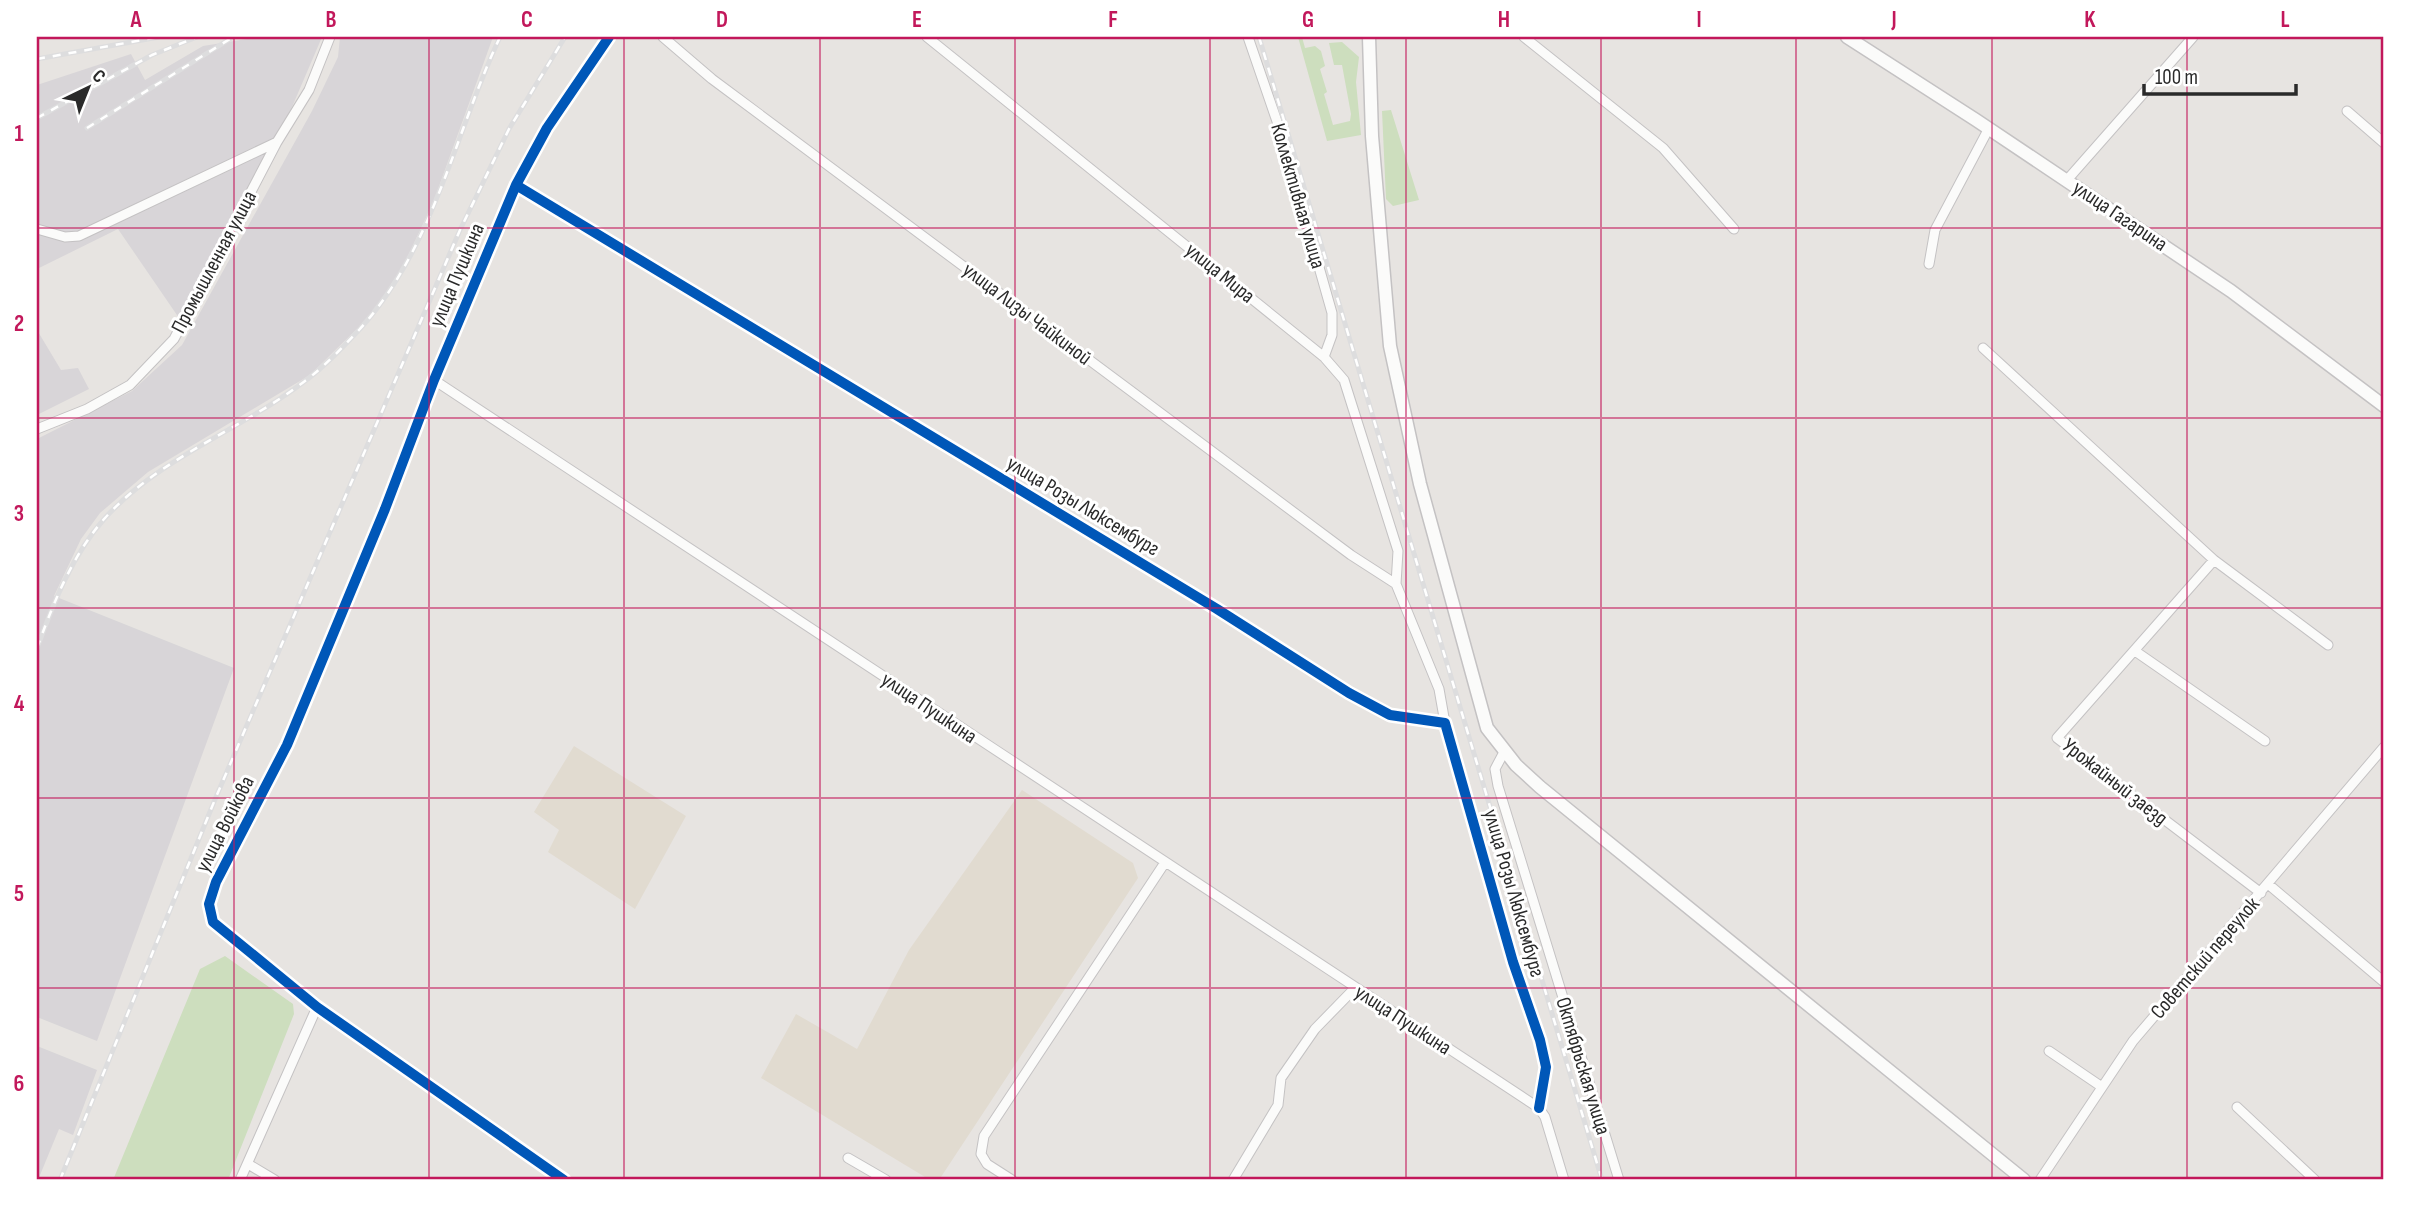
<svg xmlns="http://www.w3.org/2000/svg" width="2421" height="1217" font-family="'Sofia Sans Condensed',sans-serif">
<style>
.industrial{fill:#d8d5d8}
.education{fill:#e1dbd0}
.green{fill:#cddebe}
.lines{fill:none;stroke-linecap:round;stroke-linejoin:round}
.minor-casing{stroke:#c4c2c3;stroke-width:11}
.secondary-casing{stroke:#c4c2c3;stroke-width:15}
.minor{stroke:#fbfbfa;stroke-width:9}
.secondary{stroke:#fbfbfa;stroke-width:12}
.rail-casing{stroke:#ddddde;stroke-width:5}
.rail{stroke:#fff;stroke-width:2.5;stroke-dasharray:8;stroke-linecap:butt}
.cycleway-casing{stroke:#fff;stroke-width:15}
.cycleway{stroke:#0057b8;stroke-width:10}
.grid{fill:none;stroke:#c2185b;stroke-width:2;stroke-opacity:0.55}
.labels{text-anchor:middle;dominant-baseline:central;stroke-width:6;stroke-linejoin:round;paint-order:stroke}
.street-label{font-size:21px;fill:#2a2a2a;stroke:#fff}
.neatline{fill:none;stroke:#c2185b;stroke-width:2.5}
.grid-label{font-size:23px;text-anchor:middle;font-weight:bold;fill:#c2185b}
</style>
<rect width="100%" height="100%" fill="#e7e4e1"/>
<path class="industrial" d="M259,37H322L292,107L179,318L118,229L37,269V85L131,54L145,80L203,46Z
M340,37H493L433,203L396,281L373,313L310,375L148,472L100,513L81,539L54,596L234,668L97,1041L37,1017V439L132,391L182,345L312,111L338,57Z
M37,330L61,370L78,368L89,389L37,415Z
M37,1046L97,1070L73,1135L59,1129L38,1180Z"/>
<path class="education" d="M574,746L686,816L635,909L548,852L559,830L534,812Z
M1022,790L1133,863L1138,878L939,1180H930L761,1078L796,1014L857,1049L909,950Z"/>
<path class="green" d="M1298,37H1302L1305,48L1315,46L1321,51L1325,66L1320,69L1327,92L1324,94L1333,125L1350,121L1351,114L1342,65H1334L1329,43L1342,42L1359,57L1356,82L1361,135L1327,141Z
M1391,110L1419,200L1393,206L1386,199L1382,111Z
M225,956L293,1004L294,1014L228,1180H113L200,969Z"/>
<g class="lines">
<defs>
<path id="minor" d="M663,37L712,79L1351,555L1396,584
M927,37L1324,357L1344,380L1398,551L1396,584L1439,689L1445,723
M1248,37L1281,133L1332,313V335L1324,357
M1524,37L1663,148L1734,229
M2347,111L2384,143
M2067,180L2193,37
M516,185L1217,609L1349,693L1390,715L1445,723L1513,962L1540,1040L1546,1067L1539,1108
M37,229L65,237L79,236L277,142
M1929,264L1935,230L1989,128
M1983,348L2214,560L2328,645
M434,380L1539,1108L1545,1117L1564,1180
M37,429L87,409L130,385L174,339L277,142L309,90L330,37
M2214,560L2057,738L2261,893
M2135,651L2265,741
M1504,752L1495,769L1498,786L1619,1180
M2268,884L2384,982
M2049,1051L2102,1087
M2237,1107L2315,1180
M848,1158L886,1180
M248,1164L275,1180
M240,1180L317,1007
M564,1180L317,1007L213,922L209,904L216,882L287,745L385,509L434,380L516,185L547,128L609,37
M1012,1180L987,1164L981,1154L984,1136L1164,864
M1233,1180L1278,1105L1281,1078L1315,1029L1354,989
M2040,1180L2133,1041L2384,747"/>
<path id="secondary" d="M1369,37L1372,136L1390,346L1420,484L1487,728L1516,765L1540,787L2024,1180
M1847,37L1976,120L2231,291L2384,406"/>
</defs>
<use href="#minor" class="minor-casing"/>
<use href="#secondary" class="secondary-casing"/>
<use href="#minor" class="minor"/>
<use href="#secondary" class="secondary"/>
<defs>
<path id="rail" d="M1259,37L1602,1180
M37,59L159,37
M37,118L152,55L197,37
M87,128L233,37
M37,648C54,602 72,555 105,518C160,457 241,430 305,381C325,366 342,348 359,330C434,248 454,135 500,37
M60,1180L216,797L460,230L509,129L565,37"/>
</defs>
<use href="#rail" class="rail-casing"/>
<use href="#rail" class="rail"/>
<defs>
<path id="cycleway" d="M516,185L1217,609L1349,693L1390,715L1445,723L1513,962L1540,1040L1546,1067L1539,1108
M564,1180L317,1007L213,922L209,904L216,882L287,745L385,509L434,380L516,185L547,128L609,37"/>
</defs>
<use href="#cycleway" class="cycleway-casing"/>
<use href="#cycleway" class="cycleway"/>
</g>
<path class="grid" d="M234,37V1180M429,37V1180M624,37V1180M820,37V1180M1015,37V1180M1210,37V1180M1406,37V1180M1601,37V1180M1796,37V1180M1992,37V1180M2187,37V1180M37,228H2384M37,418H2384M37,608H2384M37,798H2384M37,988H2384"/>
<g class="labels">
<g class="street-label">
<text transform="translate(1298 196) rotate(74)">Коллективная улица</text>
<text transform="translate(2120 216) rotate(34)">улица Гагарина</text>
<text transform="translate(214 262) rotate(-62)">Промышленная улица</text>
<text transform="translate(1220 273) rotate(39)">улица Мира</text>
<text transform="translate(457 275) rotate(-67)">улица Пушкина</text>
<text transform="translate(1027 314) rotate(37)">улица Лизы Чайкиной</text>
<text transform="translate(1083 506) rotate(31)">улица Розы Люксембург</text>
<text transform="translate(929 708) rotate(34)">улица Пушкина</text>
<text transform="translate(2115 782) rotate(38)">Урожайный заезд</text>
<text transform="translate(225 824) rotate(-63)">улица Войкова</text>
<text transform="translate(1514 893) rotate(74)">улица Розы Люксембург</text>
<text transform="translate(2205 958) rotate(-49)">Советский переулок</text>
<text transform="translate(1403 1020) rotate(33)">улица Пушкина</text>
<text transform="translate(1583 1066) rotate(73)">Октябрьская улица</text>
</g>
</g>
<rect width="2421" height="1217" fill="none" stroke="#ffffff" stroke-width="77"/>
<g transform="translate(88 88) rotate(43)" stroke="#ffffff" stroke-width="5" paint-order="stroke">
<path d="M0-5L12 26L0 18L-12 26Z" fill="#2a2a2a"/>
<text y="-10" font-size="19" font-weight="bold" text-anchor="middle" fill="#2a2a2a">С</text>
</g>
<path d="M2144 84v10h152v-10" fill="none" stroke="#2a2a2a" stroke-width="3.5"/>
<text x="2155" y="84" font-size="21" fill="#2a2a2a" stroke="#ffffff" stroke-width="5" paint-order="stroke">100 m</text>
<rect x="38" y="38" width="2344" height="1140" class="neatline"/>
<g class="grid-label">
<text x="136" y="27">A</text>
<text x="331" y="27">B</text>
<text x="527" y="27">C</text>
<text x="722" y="27">D</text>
<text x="917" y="27">E</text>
<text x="1113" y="27">F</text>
<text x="1308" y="27">G</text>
<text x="1504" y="27">H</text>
<text x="1699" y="27">I</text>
<text x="1894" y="27">J</text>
<text x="2090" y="27">K</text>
<text x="2285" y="27">L</text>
<text x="19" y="141">1</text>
<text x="19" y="331">2</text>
<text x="19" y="521">3</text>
<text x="19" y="711">4</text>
<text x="19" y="901">5</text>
<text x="19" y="1091">6</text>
</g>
</svg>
